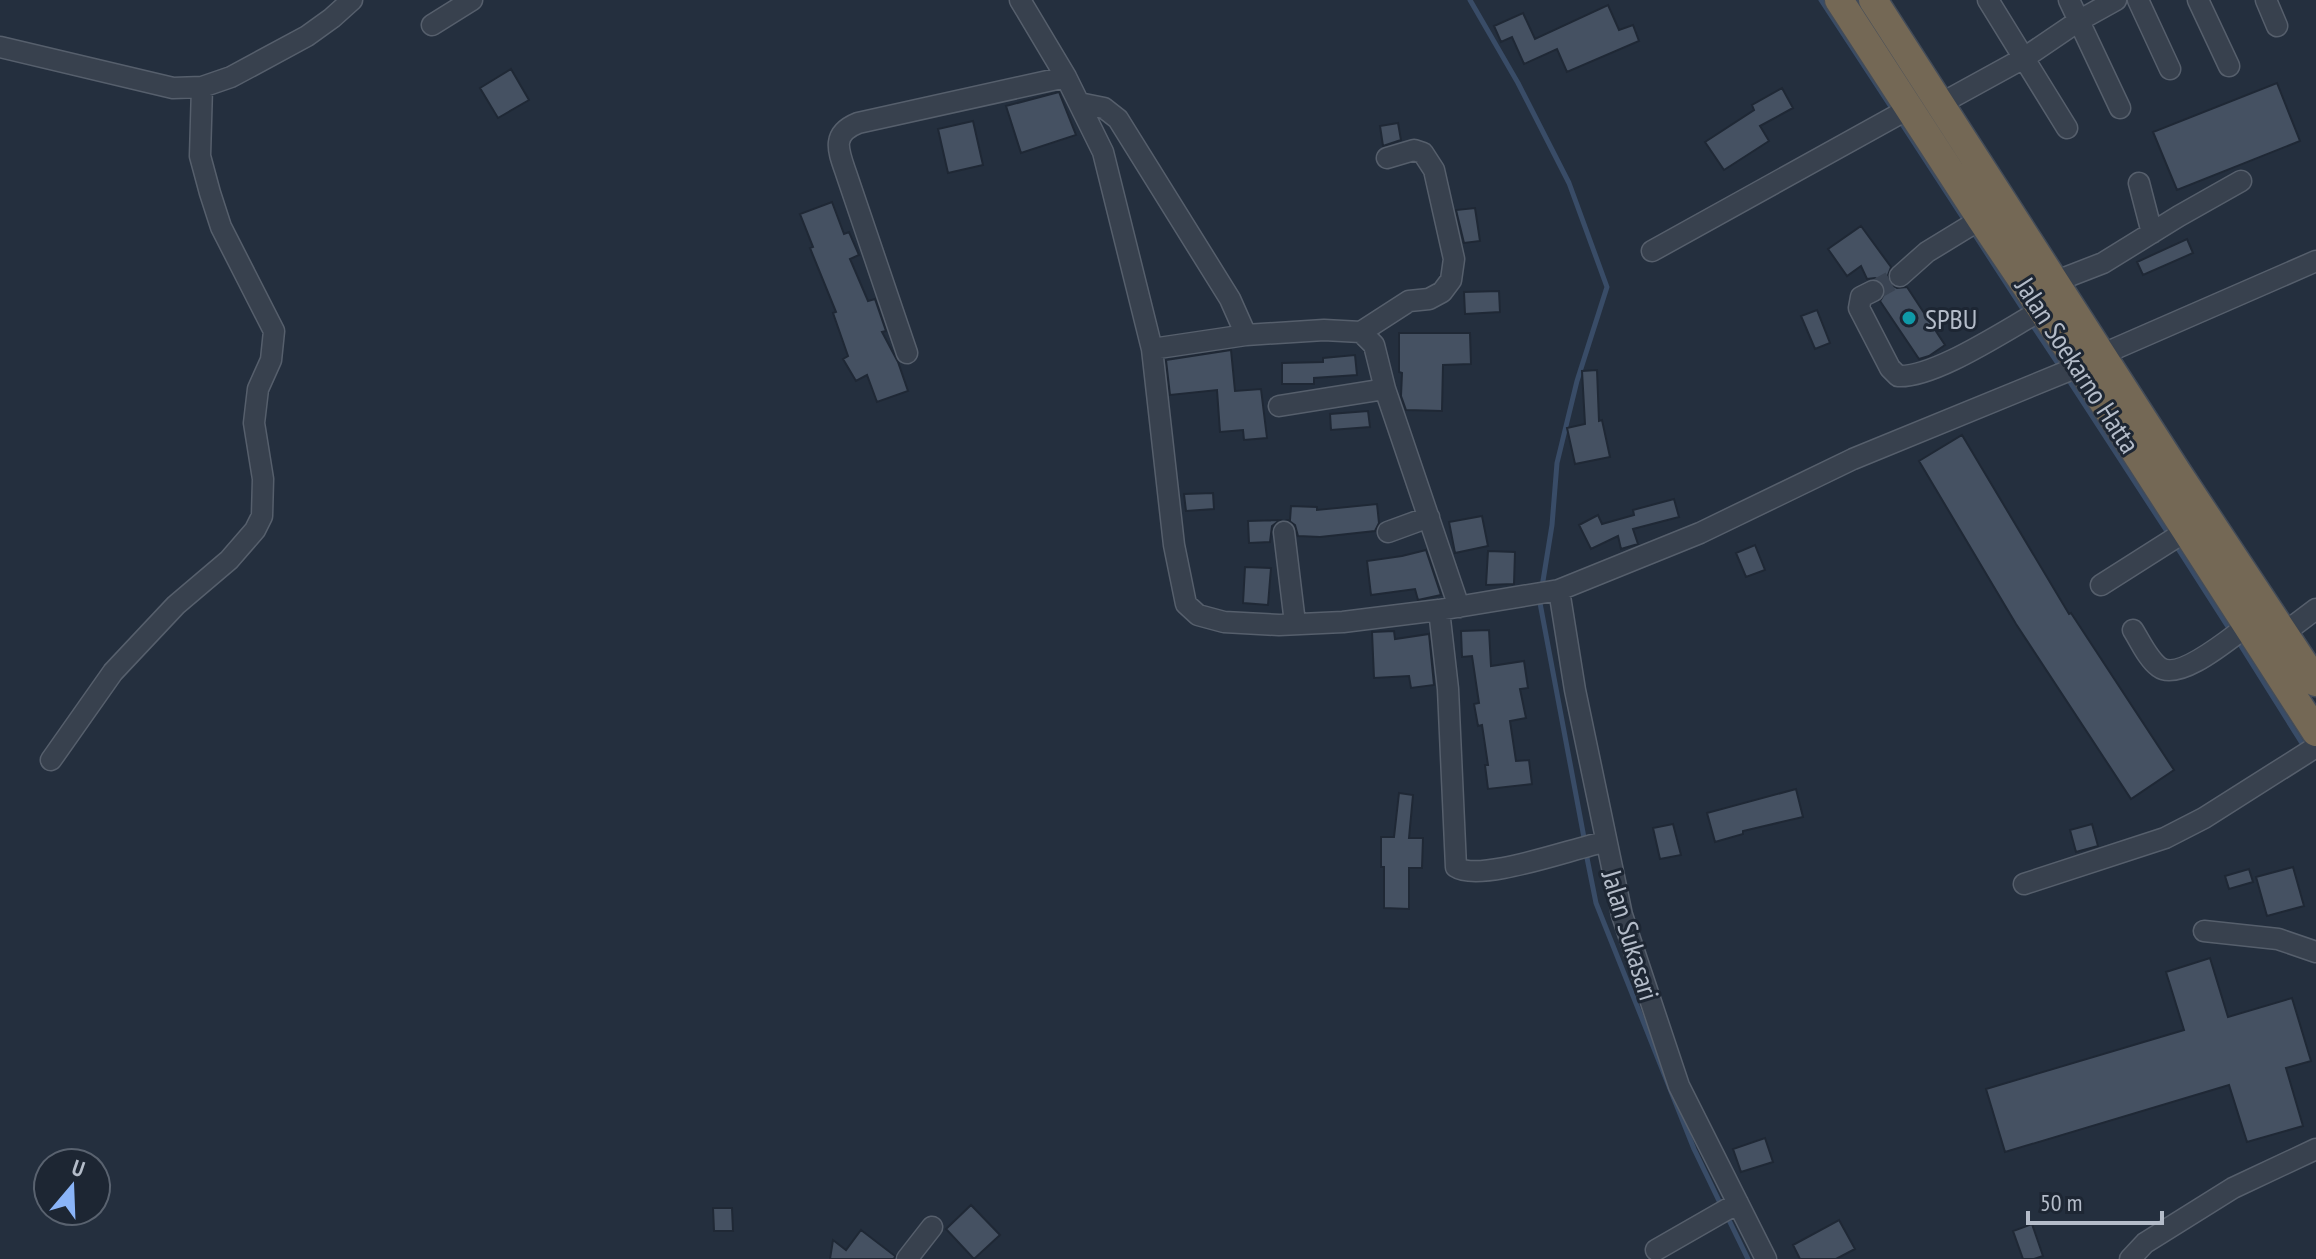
<svg xmlns="http://www.w3.org/2000/svg" width="2316" height="1259" font-family="'PT Sans Narrow',sans-serif">
<style>
.lines{fill:none;stroke-linecap:round;stroke-linejoin:round}
.stream{stroke:#394c67;stroke-width:5}
.building{fill:#455162;stroke:#1f2835;stroke-width:2}
.minor-tunnel{stroke:#3a4453;stroke-width:20;stroke-dasharray:20 10;stroke-linecap:butt}
.minor-casing{stroke:#565f6c;stroke-width:23}
.highway-casing{stroke:#434c59;stroke-width:31}
.minor{stroke:#38414e;stroke-width:20}
.highway{stroke:#746855;stroke-width:28}
.culture-dot{fill:#0f9aa8;stroke:#1d2633;stroke-width:3}
.labels{text-anchor:middle;dominant-baseline:central;stroke-width:6;stroke-linejoin:round;paint-order:stroke}
.poi-label{font-size:28px;fill:#b4bcc9;stroke:#1d2633;text-anchor:start}
.street-label{font-size:28px;fill:#b4bcc9;stroke:#1d2633}
</style>
<rect width="100%" height="100%" fill="#242f3e"/>
<g class="lines">
<path class="stream" d="M1470,0L1518,83L1569,183L1607,287L1577,381L1557,463L1552,525L1542,587
M1821,0L1893,110
M1898,118L1967,224
M1973,232L2026,314
M2031,323L2061,368
M2066,376L2170,536
M2175,544L2230,630
M1541,597L1540,603L1585,843
M2236,638L2305,748
M1586,853L1596,903L1694,1149L1721,1205
M1726,1214L1748,1259"/>
</g>
<path class="building" d="M1608,5L1619,30L1633,25L1639,41L1567,72L1557,49L1524,64L1512,37L1501,42L1494,26L1523,13L1535,39Z
M511,69L529,100L498,118L480,88Z
M2277,83L2300,141L2177,190L2153,132Z
M1782,88L1793,108L1760,126L1769,141L1724,170L1705,142L1754,110L1752,105Z
M1059,92L1076,135L1021,153L1006,106Z
M973,121L983,165L948,173L938,129Z
M1398,123L1401,140L1383,146L1380,126Z
M832,202L844,234L849,232L859,255L850,259L868,301L875,299L886,331L882,332L898,362L908,391L877,402L867,375L856,381L843,359L848,356L833,313L836,312L810,248L813,247L800,214Z
M1475,208L1480,241L1464,243L1456,210Z
M1861,226L1891,267L1887,278L1890,284L1897,288L1907,287L1945,345L1929,356L1919,359L1880,301L1886,291L1881,281L1875,278L1867,279L1861,266L1847,276L1828,249Z
M2187,239L2193,253L2143,275L2137,262Z
M1499,291L1500,312L1465,314L1464,292Z
M1817,310L1830,343L1815,349L1801,316Z
M1399,333H1470L1471,364L1443,365L1442,411L1406,410L1401,396L1402,373L1399,372Z
M1231,350L1235,391L1261,389L1267,438L1244,440L1243,430L1220,432L1217,390L1170,395L1166,360Z
M1355,355L1357,375L1314,378V384H1282V363L1323,362V358Z
M1597,370L1599,421L1602,420L1610,457L1575,464L1567,428L1585,424L1582,371Z
M1368,411L1370,427L1331,430L1330,414Z
M1962,435L2069,614L2071,613L2174,770L2131,799L2016,624L1919,461Z
M1213,493L1214,509L1186,511L1184,494Z
M1674,499L1679,517L1633,529L1638,544L1621,549L1618,536L1591,549L1579,525L1598,515L1602,524L1634,515L1633,510Z
M1377,504L1379,523L1375,531L1320,537L1298,536L1295,525L1288,520H1290L1291,506L1317,507V510Z
M1482,516L1488,546L1455,553L1449,522Z
M1280,520L1272,526L1270,542L1249,543L1248,521Z
M1755,545L1765,570L1746,577L1736,553Z
M1426,550L1441,595L1418,600L1415,589L1371,595L1367,561L1402,556Z
M1488,551L1515,552L1514,584L1486,585Z
M1245,567L1271,568L1268,605L1243,603Z
M1489,630L1491,666L1524,661L1528,688L1520,689L1526,718L1510,721L1516,761L1529,760L1532,784L1488,789L1485,765H1488L1482,725L1478,726L1474,704L1479,703L1472,656L1462,657L1461,631Z
M1394,631L1395,639L1429,634L1434,685L1411,688L1409,676L1374,678L1372,632Z
M1796,789L1803,817L1743,831V834L1715,842L1707,813Z
M1399,793L1413,795L1409,838H1423L1422,868H1409V909L1384,908V867H1381V837H1394Z
M1673,824L1681,855L1660,859L1653,828Z
M2092,824L2098,846L2076,852L2070,830Z
M2293,867L2304,906L2267,916L2256,877Z
M2249,869L2253,882L2229,889L2225,876Z
M2210,958L2228,1017L2292,998L2311,1061L2286,1068L2303,1126L2247,1142L2229,1085L2005,1152L1986,1089L2184,1030L2166,972Z
M1765,1138L1773,1162L1741,1172L1733,1149Z
M971,1205L1000,1235L974,1259L946,1229Z
M713,1208H732L733,1231H714Z
M1839,1220L1855,1249L1836,1259H1800L1793,1245Z
M2032,1224L2043,1256L2034,1259H2023L2013,1231Z
M861,1230L895,1256L894,1259H830L833,1240L846,1250Z"/>
<g class="lines">
<path class="minor-tunnel" d="M1873,291L1900,276"/>
<defs>
<path id="minor" d="M1020,0L1066,77L1103,152L1152,349L1174,545L1186,604L1198,615L1224,622L1279,625L1343,622L1439,610L1559,590L1700,533L1853,459L2080,366
M1988,0L2067,128
M2069,0L2120,108
M2138,0L2170,69
M2198,0L2229,66
M2266,0L2277,26
M432,25L472,0
M0,47L173,88L202,87L231,77L307,36L332,18L352,0
M1079,103L1104,108L1118,119L1230,299L1246,335L1324,330L1361,332L1409,301L1429,299L1442,292L1451,280L1454,259L1434,170L1423,153L1414,150L1387,158
M1942,103L2024,58L2080,20L2116,0
M2139,183L2152,233
M1652,251L1910,108
M1900,276L1927,252L1981,219
M2054,282L2103,263L2179,216L2241,181
M1873,291L1861,297L1859,308L1890,368L1898,376C1935,378 2007,329 2042,310
M1361,332L1374,345L1385,389L1459,607
M1152,349L1246,335
M907,353L846,173C838,150 831,134 858,123L1066,77
M2103,354L2316,261
M1279,406L1385,389
M1284,532L1295,623
M1388,532L1429,517
M2101,585L2186,531
M1559,590L1575,690L1622,915L1679,1086L1766,1259
M1439,610L1448,689L1456,867C1480,883 1573,848 1605,842
M2133,630C2140,641 2148,659 2159,667C2179,682 2229,639 2247,626
M2284,633L2316,609
M51,760L113,672L176,605L229,560L255,530L262,516L263,479L254,423L258,389L271,360L274,331L221,227L210,193L200,156L202,87
M2024,884L2165,838L2204,818L2316,747
M2204,931L2278,939L2316,952
M1656,1250L1738,1203
M907,1259L932,1227
M2130,1259L2145,1243L2233,1188L2316,1149"/>
<path id="highway" d="M1839,0L1981,219L2080,366L2316,732
M1873,0L2177,472L2316,682"/>
</defs>
<use href="#minor" class="minor-casing"/>
<use href="#highway" class="highway-casing"/>
<use href="#minor" class="minor"/>
<use href="#highway" class="highway"/>
</g>
<circle class="culture-dot" cx="1909" cy="318" r="8"/>
<g class="labels">
<g class="poi-label">
<text x="1925" y="318">SPBU</text>
</g>
<g class="street-label">
<text transform="translate(2078 365) rotate(57)">Jalan Soekarno Hatta</text>
<text transform="translate(1631 935) rotate(73)">Jalan Sukasari</text>
</g>
</g>
<g transform="translate(72 1187) rotate(19)"><circle r="38" fill="#1d2633" stroke="#59626f" stroke-width="2"/>
<path d="M0-6L14 30L0 20L-14 30Z" fill="#8ab4f8"/>
<text y="-12" font-size="22" font-weight="bold" text-anchor="middle" fill="#b4bcc9">U</text>
</g>
<path d="M2028 1211v12h134v-12" fill="none" stroke="#b4bcc9" stroke-width="4"/>
<text x="2040" y="1211" font-size="24" fill="#b4bcc9" stroke="#1d2633" stroke-width="6" paint-order="stroke">50 m</text>
</svg>
